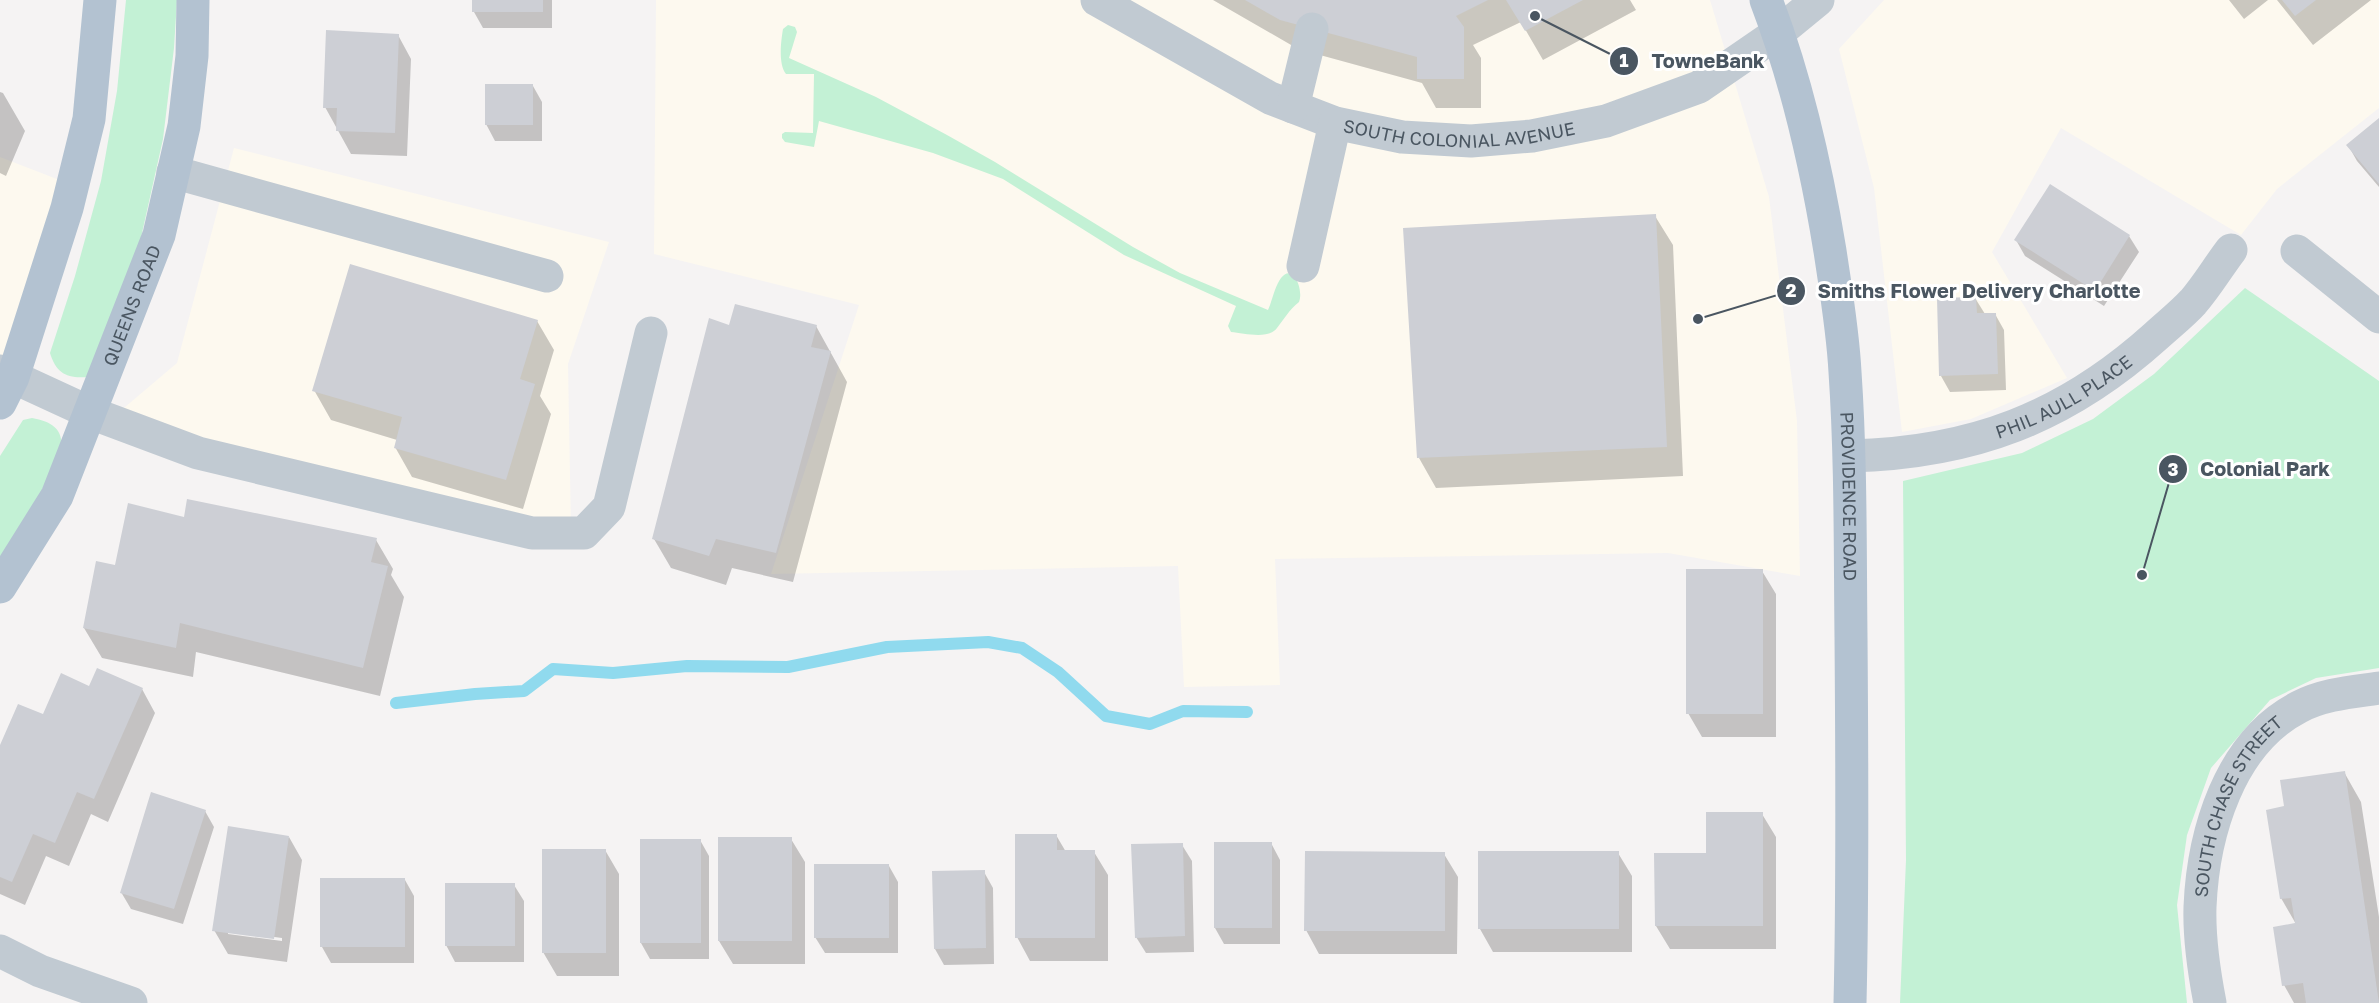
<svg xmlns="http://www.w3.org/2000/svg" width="2379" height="1003" font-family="'Golos Text',sans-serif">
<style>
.commercial{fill:#fdf9ef}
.green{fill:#c3f1d5}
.shadow{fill:#0003;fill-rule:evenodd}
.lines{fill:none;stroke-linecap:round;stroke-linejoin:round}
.stream{stroke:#90daee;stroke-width:12}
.building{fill:#cdcfd5}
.minor{stroke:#c1cad2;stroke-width:33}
.major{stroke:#b3c2d1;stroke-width:33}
.labels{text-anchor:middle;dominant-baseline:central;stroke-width:6;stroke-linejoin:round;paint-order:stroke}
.street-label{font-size:18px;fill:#4a5661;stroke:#fff}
.leader{fill:none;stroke:#4a5661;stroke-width:2}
.callout-dot{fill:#4a5661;stroke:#fff;stroke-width:2}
.mark-label{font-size:18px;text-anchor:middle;font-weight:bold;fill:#fff}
.callout-label{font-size:20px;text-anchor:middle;font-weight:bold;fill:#4a5661;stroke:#fff;stroke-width:6;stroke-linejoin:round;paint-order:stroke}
</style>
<rect width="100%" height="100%" fill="#f5f3f3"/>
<path class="commercial" d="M656,0H1710L1769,197L1797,421L1800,576L1668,553L1275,559L1280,685L1184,687L1178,566L771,574L859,305L654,254Z
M1884,0H2379V108L2277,189L2241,235L2061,128L1992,252L2067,378L1971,419L1902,432L1874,188L1839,49Z
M234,148L609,242L568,364L571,529L482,525L118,413L177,363Z
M0,157L62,181L4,359L0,357Z"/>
<path class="green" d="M126,0H177L174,48L163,139L140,242L88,377C67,379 56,373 50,353L75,276L101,181L117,91Z
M788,25L795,27L797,32L789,58L876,97L947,135L995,162L1133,247L1180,273L1268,310C1272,301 1275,286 1281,278C1293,262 1304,290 1299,302C1289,310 1285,318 1277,328C1268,340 1244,333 1231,332L1228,326L1236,306L1124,255L1003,179L933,153L819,121L814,147L785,142L782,138V134L785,132L813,133L814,74H786C778,64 781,41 783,29Z
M2245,288L2379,381V668L2316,678L2270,700L2211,768L2187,835L2177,905L2187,1003H1900L1906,860L1903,481L2022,453L2093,419L2154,374Z
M32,418C44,420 59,425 61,439C64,461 13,539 0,561V456L23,420Z"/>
<path class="shadow" d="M474,0H552V28H483L474,12Z
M1213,0H1630L1636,10L1543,60L1521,22L1473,45L1481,58V108H1436L1422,83L1298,49Z
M2229,0H2268L2244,19Z
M2277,0H2371L2313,45Z
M398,35L411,59L407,156L351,154L325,107Z
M533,86L542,102V141H495L486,124Z
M0,92L3,93L25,131L6,176L0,173Z
M2379,119V187L2357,161L2348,145Z
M1655,216L1673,245L1683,476L1436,488L1419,458Z
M2129,236L2139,252L2104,306L2025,256L2016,240Z
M1975,298L1985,314H1995L2004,330L2006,390L1950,392L1941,376Z
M537,321L554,350L540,396L551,414L523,509L412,477L395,447L397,440L331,420L314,390Z
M730,326H816L847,382L793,582L732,568L726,585L671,568L654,539Z
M186,518L376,540L393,569L391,575L404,597L380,696L196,652L193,677L102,658L84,628L116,567Z
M1762,571L1776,594V737H1702L1688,713Z
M90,688L142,689L155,713L108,822L91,814L69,866L46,856L25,905L0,894V749L44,716Z
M2344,772L2361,802L2379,917V1003H2294L2284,985L2296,924L2281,898L2286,808Z
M205,811L214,827L183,924L131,909L121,892Z
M1762,814L1776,837V949H1670L1656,926L1707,854Z
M1056,835L1066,852H1094L1108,875V961H1030L1017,937Z
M289,837L302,860L287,962L228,954L214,930ZM228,931L282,938V941L228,934Z
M791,839L805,862V964H733L719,941Z
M700,840L709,856V959H650L641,943Z
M1271,843L1280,860V944H1224L1215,928Z
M1182,845L1192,861L1194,952L1146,953L1136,937Z
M605,850L619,874V976H557L543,952Z
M1618,853L1632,876V952H1493L1480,929Z
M1444,854L1458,877L1457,954H1319L1306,930Z
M889,866L898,882V953H825L815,937Z
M984,872L993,888L994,964L944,965L935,949Z
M405,880L414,896V963H331L322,947Z
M514,885L524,901V962H455L446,945Z"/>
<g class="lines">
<path class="stream" d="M396,703L475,694L524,691L553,669L613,673L687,666L788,667L887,647L988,642L1022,648L1058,672L1106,716L1150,724L1183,711L1247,712"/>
</g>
<path class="building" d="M472,0H543V12H472Z
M1245,0H1488L1456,16L1464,27V79H1417V57L1280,20Z
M1506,0H1583L1525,31Z
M2282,0H2316L2295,16Z
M326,30L399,34L395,133L336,131L337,108H323Z
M485,84H533V125H485Z
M2379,118V184L2346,145Z
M2050,184L2130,235L2095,291L2014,240Z
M1656,214L1667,447L1417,458L1403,228Z
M350,264L538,320L520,379L535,384L506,480L394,448L402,417L312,391Z
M1976,297L1977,313H1996L1998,374L1939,376L1937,298Z
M735,304L817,325L811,347L831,351L776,553L716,539L709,556L652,539L709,318L729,325Z
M187,499L377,538L371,562L388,566L363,668L180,623L176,648L83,628L96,561L115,565L128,503L184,517Z
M1686,569H1763V714H1686Z
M97,668L143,688L94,799L77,792L55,843L33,834L12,882L0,877V745L18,704L43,714L61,673L89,686Z
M2345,771L2379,1003H2306L2303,983L2282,986L2273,927L2295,923L2291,898L2280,899L2266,810L2284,806L2280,780Z
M151,792L206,810L174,909L120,893Z
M1706,812H1763V926H1655L1654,853H1706Z
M228,826L289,836L274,939L212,931Z
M1015,834H1057V850H1095V938H1015Z
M718,837H792V941H718Z
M640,839H701V943H640Z
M1214,842H1272V928H1214Z
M1183,843L1185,936L1135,938L1131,844Z
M542,849H606V953H542Z
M1305,851L1445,852V931H1304Z
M1478,851H1619V929H1478Z
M814,864H889V938H814Z
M985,870L986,948L934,949L932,871Z
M320,878H405V947H320Z
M445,883H515V946H445Z"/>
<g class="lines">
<g class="minor">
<path id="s1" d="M1097,0L1270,98L1335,123L1402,137L1471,141L1532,136L1606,121L1699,87L1779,32L1818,0"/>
<path d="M1293,107L1312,29"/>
<path d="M173,172L547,276"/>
<path d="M2297,251L2379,317"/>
<path d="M1303,266L1335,123"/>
<path d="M0,371L91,413L198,453L532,533H584L609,507L651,333"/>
<path id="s2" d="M1850,456C1972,453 2065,418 2156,336C2168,325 2182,314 2193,302C2207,286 2218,267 2231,250"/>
<path d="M0,951L40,971L131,1003"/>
<path id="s3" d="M2210,1003C2204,972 2199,939 2200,907C2203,834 2229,743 2299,707C2324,694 2352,692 2379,688"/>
</g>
<g class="major">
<path id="s4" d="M1766,0C1797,81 1816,165 1830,251C1836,291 1843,332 1845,372C1851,460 1850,548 1851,637C1852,759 1853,881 1850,1003"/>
<path d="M0,403L13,377L67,208L89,119L100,0"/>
<path id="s5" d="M0,587L57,496L159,235L184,126L192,56L193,0"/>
</g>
</g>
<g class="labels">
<g class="street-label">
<text stroke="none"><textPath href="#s1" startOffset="394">SOUTH COLONIAL AVENUE</textPath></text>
<text stroke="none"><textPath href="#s5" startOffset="312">QUEENS ROAD</textPath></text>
<text stroke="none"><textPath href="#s2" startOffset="225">PHIL AULL PLACE</textPath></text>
<text stroke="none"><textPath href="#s4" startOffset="506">PROVIDENCE ROAD</textPath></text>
<text stroke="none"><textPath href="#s3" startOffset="207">SOUTH CHASE STREET</textPath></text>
</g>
</g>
<path class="leader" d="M1535 16L1624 61M1698 319L1791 291M2142 575L2173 469"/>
<g class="callout-dot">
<circle cx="1535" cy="16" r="6"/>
<circle cx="1698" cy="319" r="6"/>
<circle cx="2142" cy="575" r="6"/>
<circle cx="1624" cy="61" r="15"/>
<circle cx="1791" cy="291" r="15"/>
<circle cx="2173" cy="469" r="15"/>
</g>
<g class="mark-label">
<text x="1624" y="67">1</text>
<text x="1791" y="297">2</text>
<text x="2173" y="476">3</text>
</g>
<g class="callout-label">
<text x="1708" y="68">TowneBank</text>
<text x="1979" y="298">Smiths Flower Delivery Charlotte</text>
<text x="2265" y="476">Colonial Park</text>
</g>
</svg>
